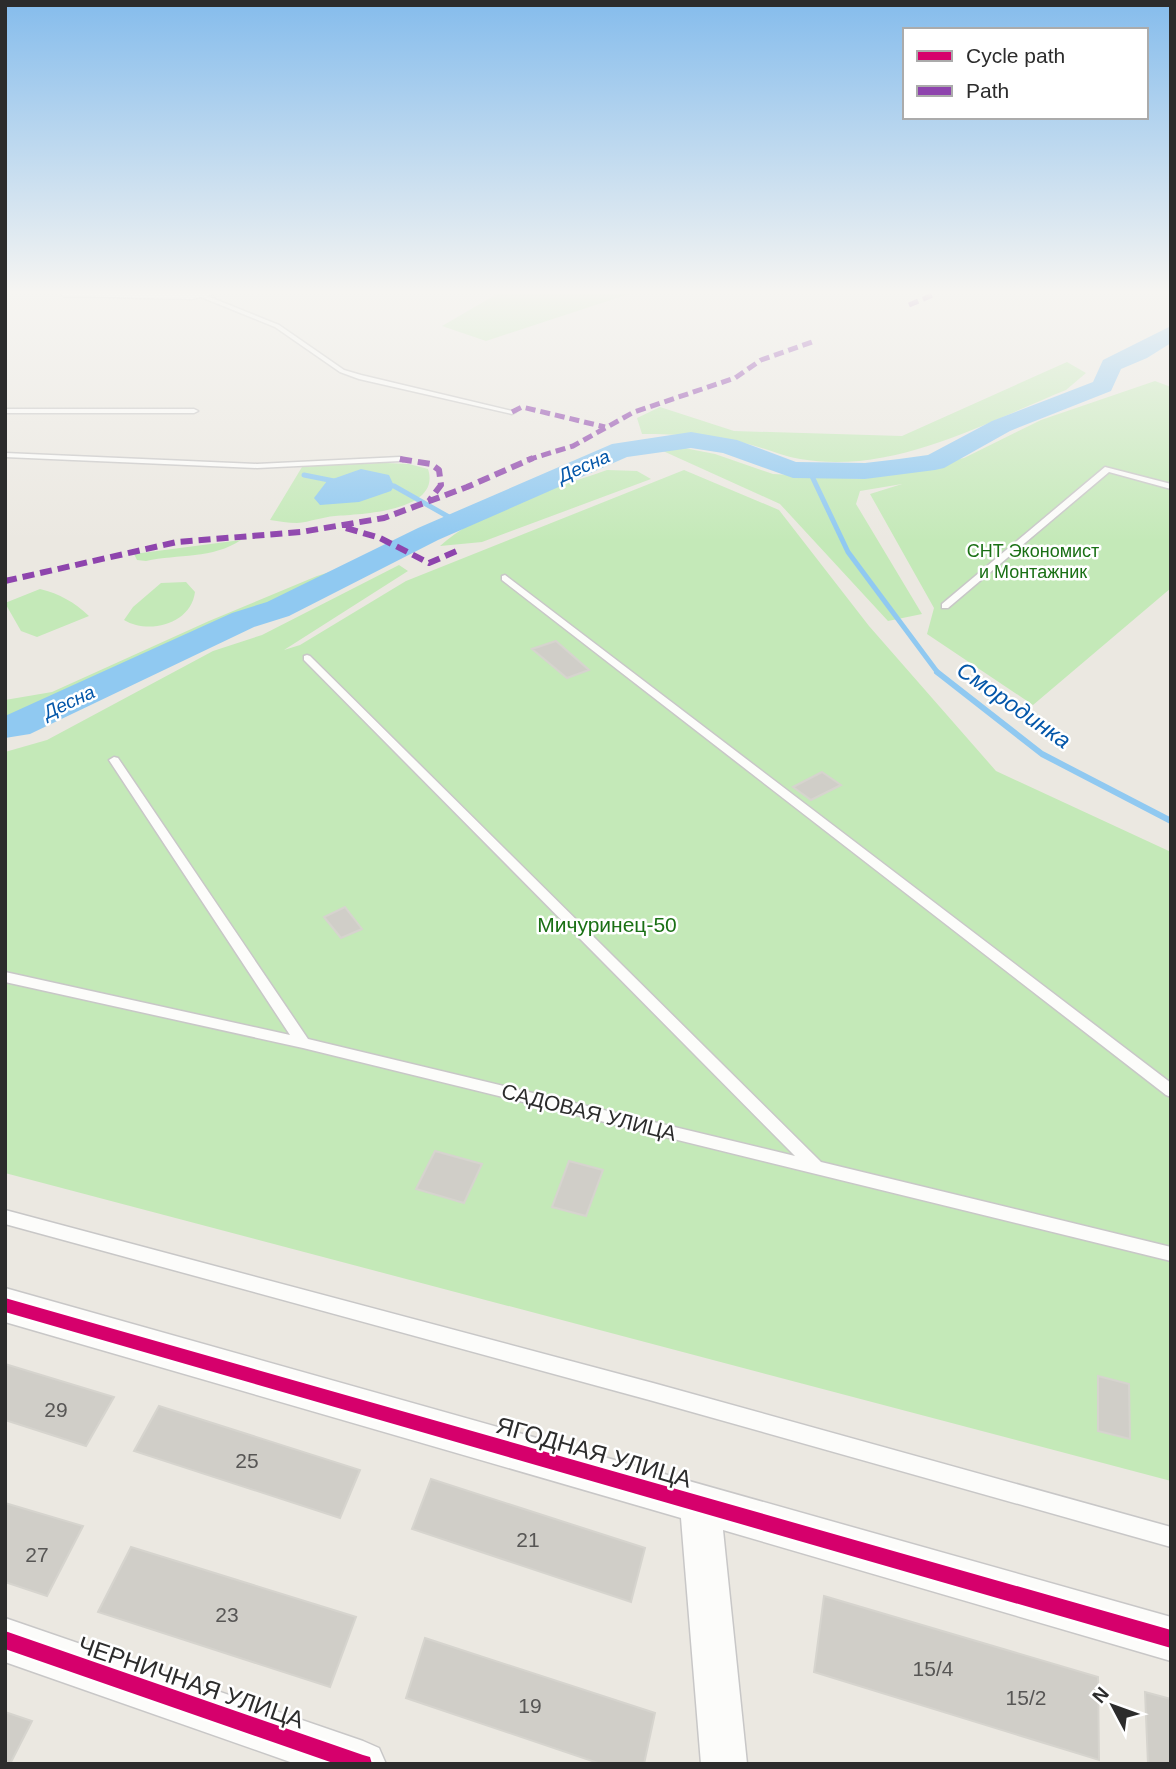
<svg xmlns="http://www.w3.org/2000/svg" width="1176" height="1769" font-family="Helvetica,sans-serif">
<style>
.green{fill:#c4e9b8}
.water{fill:#90c9f1}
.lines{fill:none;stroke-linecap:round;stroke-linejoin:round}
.stream-far1{stroke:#90c9f1;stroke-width:5}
.stream{stroke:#90c9f1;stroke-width:6}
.river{fill:#90c9f1;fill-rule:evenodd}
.building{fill:#d0cec8;stroke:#d6d4ce;stroke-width:2}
.service-casing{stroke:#c8c7c7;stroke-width:3}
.minor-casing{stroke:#c8c7c7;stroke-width:3}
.service{fill:#fcfcfa;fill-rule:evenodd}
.minor{fill:#fcfcfa;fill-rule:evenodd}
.quiet-far1{stroke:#8e44ad;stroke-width:5;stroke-dasharray:10 5;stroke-linecap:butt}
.quiet{stroke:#8e44ad;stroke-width:6;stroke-dasharray:12 6;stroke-linecap:butt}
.cycleway-casing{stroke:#fff;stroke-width:5}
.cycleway{fill:#d6006c;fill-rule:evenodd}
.labels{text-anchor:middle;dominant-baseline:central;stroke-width:5;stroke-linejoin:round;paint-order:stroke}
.far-park-label{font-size:18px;fill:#1a7015;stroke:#fff}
.far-water-label{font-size:19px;font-style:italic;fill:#0356a9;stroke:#fff}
.park-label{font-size:21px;fill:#1a7015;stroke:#fff}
.street-label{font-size:21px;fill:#2c2c2c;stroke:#fff}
.near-number-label{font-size:21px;fill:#575655}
.water-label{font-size:23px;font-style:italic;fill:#0356a9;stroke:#fff}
.near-street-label{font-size:24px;fill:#2c2c2c;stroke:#fff}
</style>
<rect width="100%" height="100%" fill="#ebe8e1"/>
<path class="green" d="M497,294H629L486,341L442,326Z
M1067,362L1086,373L1066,390C982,424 893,475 800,459C782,456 765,448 748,444C712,436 678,434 642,434L637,418L660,407L734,431L902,436Z
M1155,381L1171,387V588L1033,705L927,634L934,608L870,494L902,484L860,491L856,504L922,614L888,621L780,504L663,451L679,447L715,454L773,474L864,479L964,458L1041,420Z
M365,462L409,464L428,469C442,512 360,514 335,516C322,517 310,522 297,523C288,523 279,521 270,520L302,467Z
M607,470L637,471L651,479L482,542L440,546C485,506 551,490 607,470Z
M684,470L779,510L869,626L996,771L1171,852V1481L5,1173V752L47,740L213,651L262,635L399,565L408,571L284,650L300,645L406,581Z
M241,540C213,559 178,554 146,561L137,560L134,554Z
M365,561L382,564L348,580L238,618L16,723L5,724V700L52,692L209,621L317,576Z
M186,582L195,592C191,624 149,635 124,620L133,607L161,583Z
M40,589C60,594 74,602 89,616L37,637L21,631L5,603Z"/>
<path class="water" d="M361,469L389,475L394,486L391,491L359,502L320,505L314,498L327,481Z"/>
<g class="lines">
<path class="stream-far1" d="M809,470L848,552L938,673
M304,475L334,481
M387,485L394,486L456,521"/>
<path class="stream" d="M937,672L1042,754L1171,821"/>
<path class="river" d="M1171,326V343L1147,358L1121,369L1111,391L1010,431L944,468L935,470L865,479L793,478L723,453L691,448L627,457L438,540L289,616L254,627L30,734L5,738V716L232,613L267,602L418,528L612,444L691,432L737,440L796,462L865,463L899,459L928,455L992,421L1093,382L1103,360Z"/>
</g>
<path class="building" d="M556,641L589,670L567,678L532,649Z
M822,772L841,785L811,800L793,787Z
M345,907L362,929L341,938L324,917Z
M435,1151L482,1164L464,1203L416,1189Z
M569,1161L603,1170L586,1216L552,1207Z
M5,1364L114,1397L86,1446L5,1420Z
M1098,1376L1129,1384L1130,1439L1098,1431Z
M159,1406L360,1470L340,1518L134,1451Z
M431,1479L645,1548L631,1602L412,1529Z
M5,1503L83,1526L47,1596L5,1582Z
M131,1547L356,1617L330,1687L98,1612Z
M824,1596L1098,1677L1099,1760L814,1672Z
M425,1638L655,1713L644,1764H601L406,1698Z
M1145,1692L1171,1699V1764H1148Z
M5,1712L32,1721L10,1764H5Z"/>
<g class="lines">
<defs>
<path id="service" d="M61,294H213L207,296L279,325L344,370L361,375L516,412L512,414L359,379L340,372L275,327L201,297L192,299L64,296Z
M5,409H194L198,411L194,413H5Z
M5,453L257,464L400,457L404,459L400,461L257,468L5,457Z
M1105,467L1171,484V489L1109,472L948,608H942V604Z
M505,575L1171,1083V1097L1166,1095L502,580V576Z
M307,655L310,656L821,1162L1171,1247V1261L303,1048L5,982V972L290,1035L109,760L114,757L118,758L308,1039L795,1156L304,660V656Z
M5,1210L653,1383L1171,1527V1547L653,1401L5,1224Z"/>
<path id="minor" d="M5,1288L1171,1617V1661L723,1530L747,1764H701L681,1518L5,1322Z
M5,1618L363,1741L379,1748L386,1764H296L5,1662Z"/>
</defs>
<use href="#service" class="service-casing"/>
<use href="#minor" class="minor-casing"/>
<use href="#service" class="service"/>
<use href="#minor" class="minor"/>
<path class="quiet-far1" d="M909,305L935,294
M512,412L522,407L605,427
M400,459L404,460
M527,460L573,446L634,412L735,378L761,360L815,341"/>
<path class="quiet" d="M400,459L431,464L439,470L441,485L429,501
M346,528L380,538L429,563L459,550
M5,581L177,542L301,532L384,518L467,487L533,458"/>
<defs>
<path id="cycleway" d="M5,1298L1171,1630V1648L5,1312Z
M5,1631L363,1755L370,1757L372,1764H336L5,1649Z"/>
</defs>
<use href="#cycleway" class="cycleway-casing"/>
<use href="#cycleway" class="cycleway"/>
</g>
<linearGradient id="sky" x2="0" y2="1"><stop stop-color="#85bcec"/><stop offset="0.54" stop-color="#f6f5f2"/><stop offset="1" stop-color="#f6f5f2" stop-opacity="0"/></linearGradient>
<rect width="1176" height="541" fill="url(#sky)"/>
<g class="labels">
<g class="far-park-label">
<text x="1033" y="551">СНТ Экономист<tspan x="1033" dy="21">и Монтажник</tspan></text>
</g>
<g class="far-water-label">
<text transform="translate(584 466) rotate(-24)">Десна</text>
<text transform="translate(69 702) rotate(-25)">Десна</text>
</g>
<g class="park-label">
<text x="607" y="924">Мичуринец-50</text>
</g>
<g class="street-label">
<text transform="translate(589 1112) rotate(14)">САДОВАЯ УЛИЦА</text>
</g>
<g class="near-number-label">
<text x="56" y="1409">29</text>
<text x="247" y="1460">25</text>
<text x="528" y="1539">21</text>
<text x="37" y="1554">27</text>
<text x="227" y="1614">23</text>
<text x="933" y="1668">15/4</text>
<text x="1026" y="1697">15/2</text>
<text x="530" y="1705">19</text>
</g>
<g class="water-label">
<text transform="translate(1014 705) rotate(35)">Смородинка</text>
</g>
<g class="near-street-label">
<text transform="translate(594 1452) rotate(16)">ЯГОДНАЯ УЛИЦА</text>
<text transform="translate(191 1682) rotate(19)">ЧЕРНИЧНАЯ УЛИЦА</text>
</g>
</g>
<rect width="1176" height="1769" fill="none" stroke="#2c2c2c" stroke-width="14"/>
<rect x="903" y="28" width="245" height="91" fill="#ffffff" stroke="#ababab" stroke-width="2"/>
<rect x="917" y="51" width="35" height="10" fill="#d6006c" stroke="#ababab" stroke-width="2"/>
<text x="966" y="63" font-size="21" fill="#2c2c2c">Cycle path</text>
<rect x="917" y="86" width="35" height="10" fill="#8e44ad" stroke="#ababab" stroke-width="2"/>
<text x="966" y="98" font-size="21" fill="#2c2c2c">Path</text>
<g transform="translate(1113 1706) rotate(311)" stroke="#ffffff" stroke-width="5" paint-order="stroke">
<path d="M0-5L12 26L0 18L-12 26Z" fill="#2c2c2c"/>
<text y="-10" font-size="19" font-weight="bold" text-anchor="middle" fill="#2c2c2c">N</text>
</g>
</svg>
